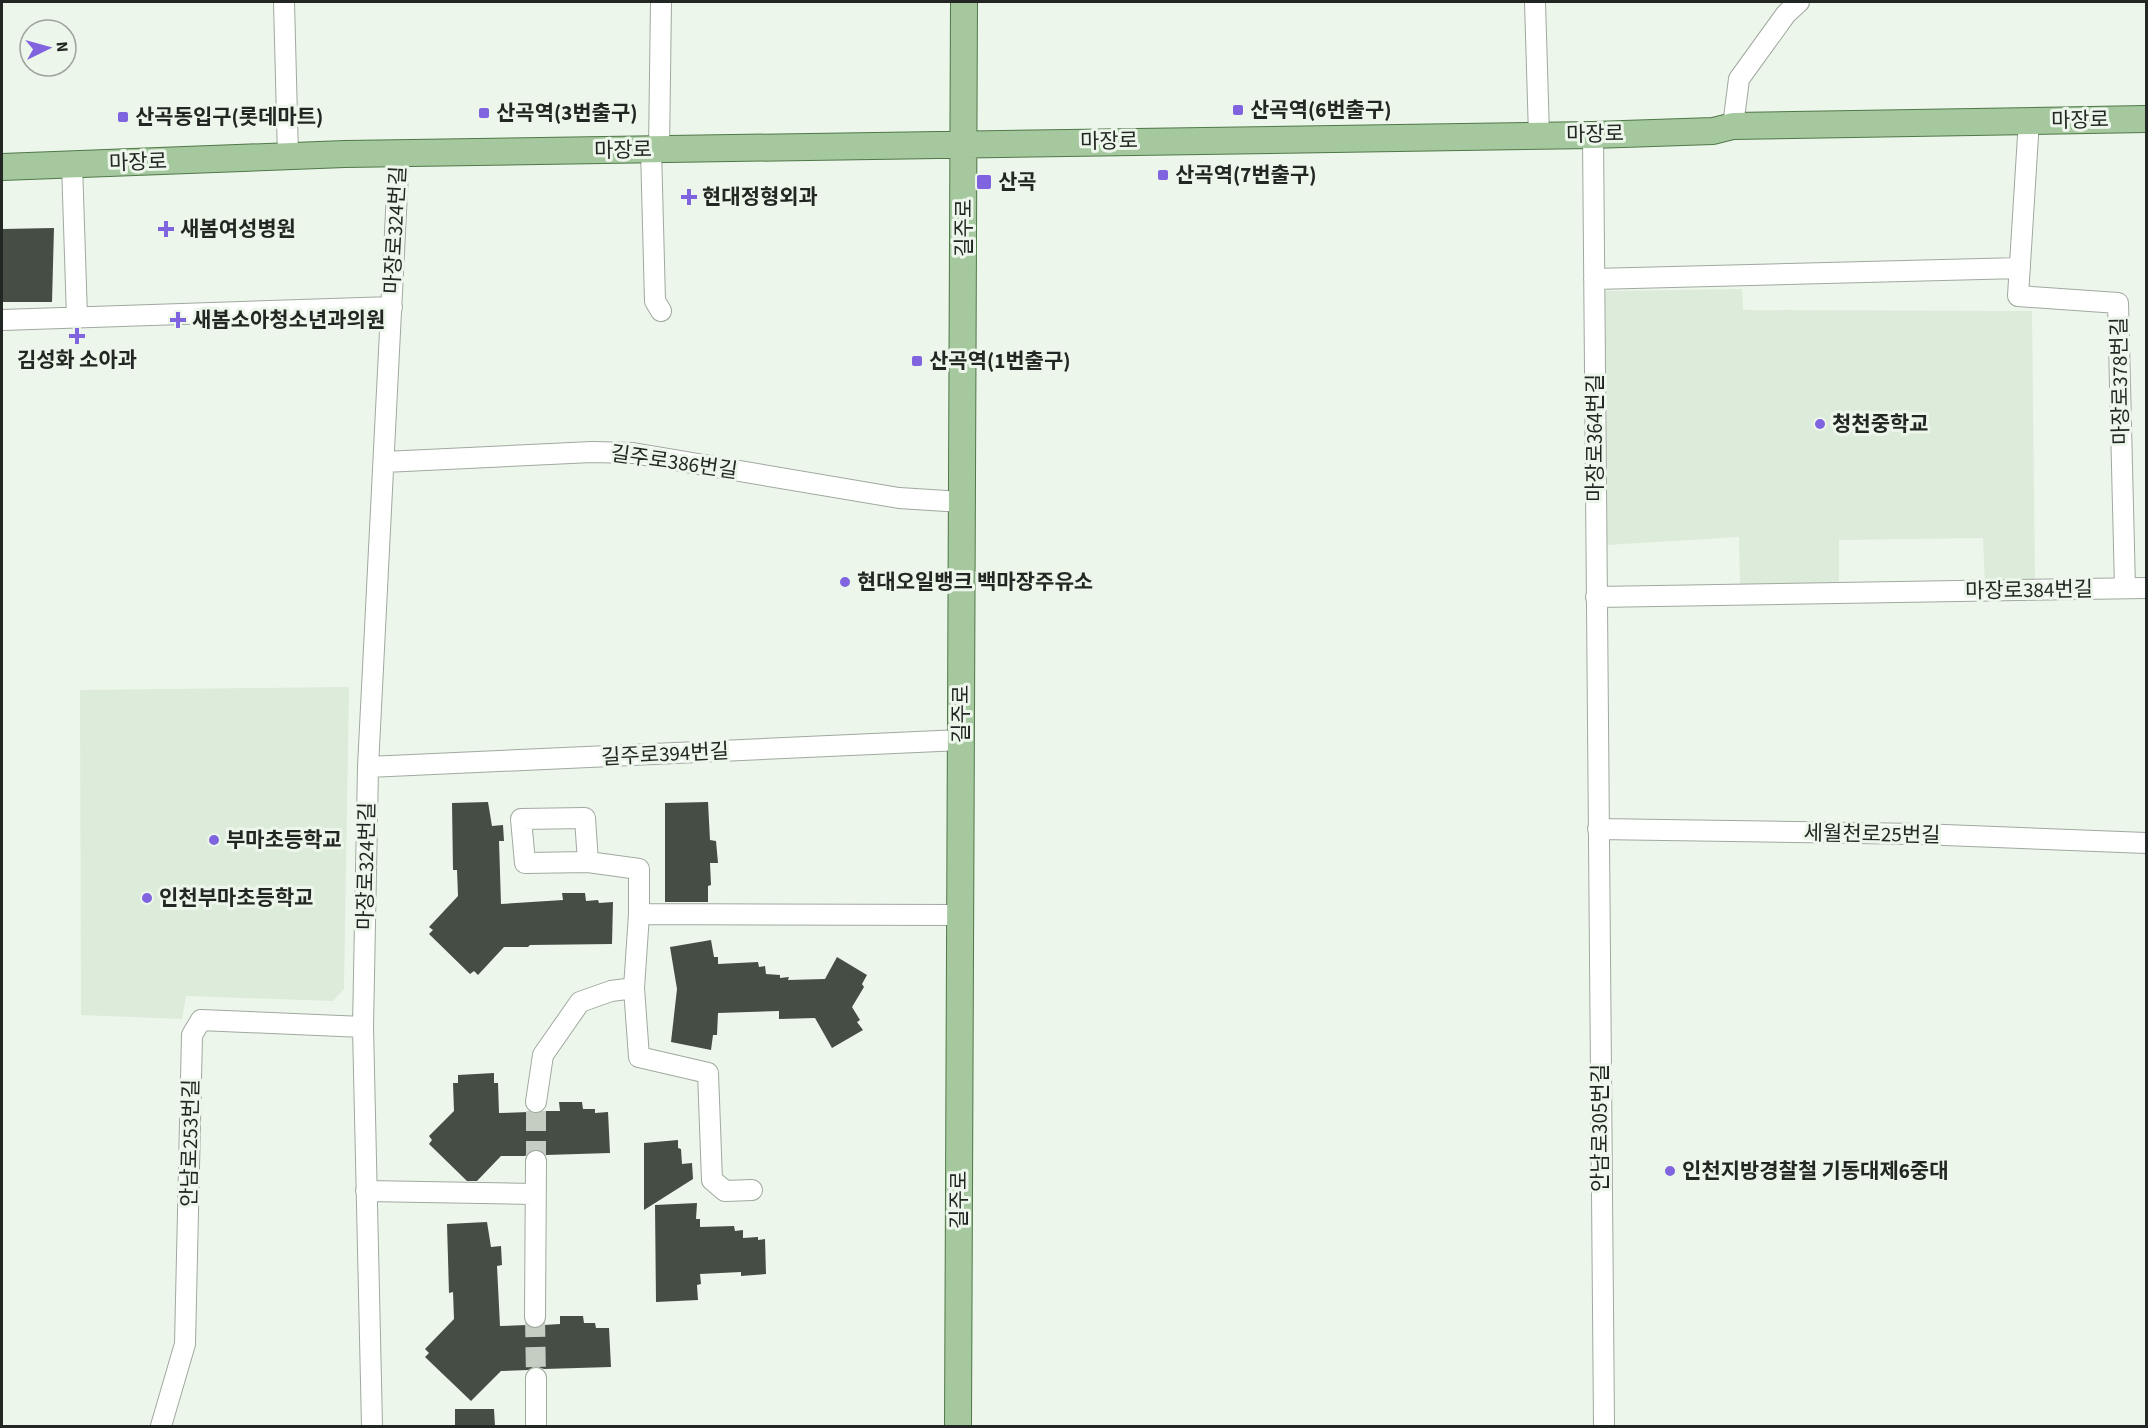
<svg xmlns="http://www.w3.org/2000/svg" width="2148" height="1428" font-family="'Source Sans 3','Noto Sans KR',sans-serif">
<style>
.built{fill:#ddebda}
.building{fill:#464d44}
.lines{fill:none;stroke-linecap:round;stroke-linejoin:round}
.minor-tunnel{stroke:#c5cdc3;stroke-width:20;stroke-dasharray:20 10;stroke-linecap:butt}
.minor-casing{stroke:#a0a99f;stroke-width:22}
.major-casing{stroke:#507849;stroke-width:28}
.minor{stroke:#fff;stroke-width:20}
.major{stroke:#a5c89e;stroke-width:26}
.poi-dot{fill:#8064df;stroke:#edf6eb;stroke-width:2}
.labels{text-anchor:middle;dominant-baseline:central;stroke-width:6;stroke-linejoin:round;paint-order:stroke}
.poi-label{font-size:21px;font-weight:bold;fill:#232723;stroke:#edf6eb;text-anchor:start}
.street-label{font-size:21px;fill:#232723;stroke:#edf6eb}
</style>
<rect width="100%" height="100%" fill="#edf6eb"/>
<path class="built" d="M1742,289L1743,310L2032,311L2035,583L1985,584L1983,538L1839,540V584L1740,585L1739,537L1607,545L1605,291Z
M349,687L344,989L333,1001L186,996L182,1019L81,1015L80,690Z"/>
<path class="building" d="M54,228L52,302H2V229Z
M488,802L492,826L503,825L504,841H499L501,904L563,900L562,893H585L586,901L598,900L599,903L613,902L612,944L530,945L528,947H504L478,975L474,971L470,974L429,934L433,930L429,927L458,896L457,870H453L452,803Z
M708,802L710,840L716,841L718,863H710L711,885L708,886V902H665V803Z
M711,940L714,957H718V964L758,962L759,967L765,966L766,974L780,975V978L789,977L788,980L825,979L837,957L867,975L862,984L864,987L852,1007L860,1020L857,1022L863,1030L832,1048L815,1018L779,1019V1011L718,1013L717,1035H713L711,1050L671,1042L677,989L670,947Z
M494,1073V1083H498L499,1113L529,1112L535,1114L543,1111H560L559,1102H582L583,1109H595V1113L608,1112L610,1153L546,1155L542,1150L536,1149L530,1151L525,1156H501L477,1181H467L429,1144L432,1140L429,1136L454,1111L453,1083H458V1075Z
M678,1140V1148L681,1149L682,1164L692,1163L693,1179L644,1210V1143Z
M697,1203L696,1219H700V1227L734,1226L735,1231L743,1230V1238L758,1237V1240L765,1239L766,1274L741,1276V1272L700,1274L701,1284L697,1285L698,1300L656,1302L655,1205Z
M487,1222L491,1247L501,1246L502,1265L497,1266L500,1326L527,1325L536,1329L544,1325L560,1324V1316H583L584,1323H595L596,1328H609L611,1367L544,1369L535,1366L528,1370L501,1371L471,1401L425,1357L429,1353L425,1349L454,1319L453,1292L449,1293L447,1224Z
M455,1409H494L495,1426H455Z"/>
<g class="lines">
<path class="minor-tunnel" d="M536,1161V1102
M535,1317L536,1378"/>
<defs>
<path id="minor" d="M284,2L288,156
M1535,2L1539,135
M2029,120L2018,296L2118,303L2125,588
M1733,126L1739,79L1786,14L1799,2
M1593,135L1604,1426
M651,149L655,301L661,311
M659,149L661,2
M72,164L77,317
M1594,279L2020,268
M2,320L392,307
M384,462L592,452L633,453L899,498L962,502
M1596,597L2146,588
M368,767L961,740
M1598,829L1919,834L2146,843
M588,862L585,818L521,819L525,863L588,862L639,869V914L634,988L639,1057L708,1073L712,1180L725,1191L752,1190
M639,914L960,915
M536,1102L543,1055L580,1002L611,991L634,988
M366,1191L534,1194
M535,1317L536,1161
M536,1378V1426
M161,1426L185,1344L192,1035L201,1020L363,1027
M372,1426L363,1027L368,767L399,153"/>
<path id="major" d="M2,167L345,154L1593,135L1713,131L1733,126L2146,119
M958,1426L964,2"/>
</defs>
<use href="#minor" class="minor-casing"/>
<use href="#major" class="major-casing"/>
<use href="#minor" class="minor"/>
<use href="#major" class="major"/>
</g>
<g class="poi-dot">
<rect x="1232" y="104" width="12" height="12" rx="3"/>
<rect x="478" y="107" width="12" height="12" rx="3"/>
<rect x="117" y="111" width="12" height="12" rx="3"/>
<rect x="1157" y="169" width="12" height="12" rx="3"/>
<rect x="976" y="174" width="16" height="16" rx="3"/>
<path d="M686 188h6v6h6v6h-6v6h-6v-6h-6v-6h6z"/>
<path d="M163 220h6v6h6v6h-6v6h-6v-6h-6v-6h6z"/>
<path d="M175 311h6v6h6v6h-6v6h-6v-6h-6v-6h6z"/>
<path d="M74 327h6v6h6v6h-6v6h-6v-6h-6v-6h6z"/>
<rect x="911" y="355" width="12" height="12" rx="3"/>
<circle cx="1820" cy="424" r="6"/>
<circle cx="845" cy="582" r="6"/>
<circle cx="214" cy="840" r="6"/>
<circle cx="147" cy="898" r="6"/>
<circle cx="1670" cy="1171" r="6"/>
</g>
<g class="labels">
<g class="poi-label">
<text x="1250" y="110">산곡역(6번출구)</text>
<text x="496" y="113">산곡역(3번출구)</text>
<text x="135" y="117">산곡동입구(롯데마트)</text>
<text x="1175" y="175">산곡역(7번출구)</text>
<text x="998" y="182">산곡</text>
<text x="702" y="197">현대정형외과</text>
<text x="180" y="229">새봄여성병원</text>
<text x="192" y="320">새봄소아청소년과의원</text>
<text x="77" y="360" text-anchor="middle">김성화 소아과</text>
<text x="929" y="361">산곡역(1번출구)</text>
<text x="1832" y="424">청천중학교</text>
<text x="857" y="582">현대오일뱅크 백마장주유소</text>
<text x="226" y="840">부마초등학교</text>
<text x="159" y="898">인천부마초등학교</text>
<text x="1682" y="1171">인천지방경찰철 기동대제6중대</text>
</g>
<g class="street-label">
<text transform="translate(2080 120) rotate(-1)">마장로</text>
<text transform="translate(1595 134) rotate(-1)">마장로</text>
<text transform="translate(1109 141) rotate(-1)">마장로</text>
<text transform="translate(623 150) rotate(-1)">마장로</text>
<text transform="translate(138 162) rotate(-2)">마장로</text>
<text transform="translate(964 228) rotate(-90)">길주로</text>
<text transform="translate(395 230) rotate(-87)">마장로324번길</text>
<text transform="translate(2120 381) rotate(-91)">마장로378번길</text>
<text transform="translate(1595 438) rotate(-90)">마장로364번길</text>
<text transform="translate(674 462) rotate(8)">길주로386번길</text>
<text transform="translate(2029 590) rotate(-1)">마장로384번길</text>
<text transform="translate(961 714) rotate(-90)">길주로</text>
<text transform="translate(665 754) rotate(-3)">길주로394번길</text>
<text transform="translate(1872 834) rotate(1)">세월천로25번길</text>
<text transform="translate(366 866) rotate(-89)">마장로324번길</text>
<text transform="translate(1600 1128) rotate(-90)">안남로305번길</text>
<text transform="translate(190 1143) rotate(-89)">안남로253번길</text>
<text transform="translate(959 1200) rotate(-90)">길주로</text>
</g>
</g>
<rect width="2148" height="1428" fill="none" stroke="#232723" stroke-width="6"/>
<g transform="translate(48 48) rotate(85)"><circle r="28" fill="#edf6eb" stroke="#9ca39b" stroke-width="1.5"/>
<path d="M0-4.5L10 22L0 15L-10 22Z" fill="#8064df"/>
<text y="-9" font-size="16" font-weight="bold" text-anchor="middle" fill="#232723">N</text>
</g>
</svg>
